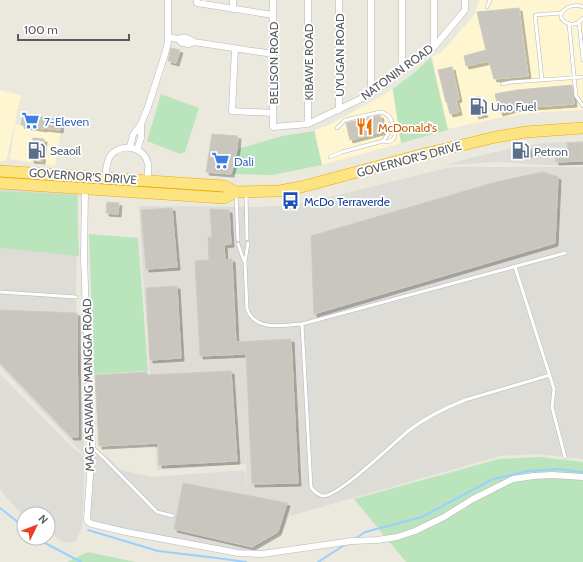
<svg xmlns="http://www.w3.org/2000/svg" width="583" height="562" font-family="Cabin,sans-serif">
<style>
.commercial{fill:#fef5d1}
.industrial{fill:#dedcd6}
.green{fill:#bae4bc}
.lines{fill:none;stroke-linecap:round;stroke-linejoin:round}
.stream{stroke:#9bcfff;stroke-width:2}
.building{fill:#c8c6be;stroke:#d0cbbd;filter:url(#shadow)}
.lane-casing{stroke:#b5b7bc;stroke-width:4}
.street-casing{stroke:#b5b7bc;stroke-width:7}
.highway-casing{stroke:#eaab00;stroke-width:12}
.lane{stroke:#fff;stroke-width:3}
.street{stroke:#fff;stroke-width:6}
.highway{stroke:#fde483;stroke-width:11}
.labels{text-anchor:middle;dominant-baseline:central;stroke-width:3.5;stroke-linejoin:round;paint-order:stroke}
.street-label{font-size:12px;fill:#585b60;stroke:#fff}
.service-label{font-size:12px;fill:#4e5e75;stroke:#fff;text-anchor:start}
.shop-label{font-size:12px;fill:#366cbe;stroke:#fff;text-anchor:start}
.food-label{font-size:12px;fill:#c56008;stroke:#fff;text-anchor:start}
.transit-label{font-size:12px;fill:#164399;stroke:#fff;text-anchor:start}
</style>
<defs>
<filter id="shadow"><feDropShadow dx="3" dy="3" stdDeviation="0" flood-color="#0004"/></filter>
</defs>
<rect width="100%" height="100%" fill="#ebe9de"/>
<path class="commercial" d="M479,0H583V110L541,112L503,117L447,129L432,56L441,53L475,14Z
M392,89L401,143L322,165L315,130L329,125L384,95Z
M0,90L21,95L6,161H0Z
M15,124L61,131L55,166L10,159Z"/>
<path class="industrial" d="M583,141V165H544L497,162L446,165L478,156L513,148L543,143Z
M451,167H583V459L538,454L500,456L290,516L300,488L283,532L249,551L211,546L125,529L90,520L94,455L106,456L121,470L151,477L245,470L247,491L245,447V464L157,470L142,263L139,206L261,207L291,205L314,201Z
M0,188L78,194L76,297L85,456L0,367Z
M0,374L70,445L85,457L82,527L76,541L65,543L48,532V514H24V517L23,516L6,497L0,489Z"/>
<path class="green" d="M431,57L448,130L401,143L393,89L415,72Z
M161,94L199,108L185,152L180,154L147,141Z
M314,131L322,165L272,175L233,174L238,149L282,136Z
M0,191L77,195L79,256L0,248Z
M89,234L138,238L148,371L94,374Z
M540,457L583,462V562H406L354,499L499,459Z
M88,552L135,562H67Z"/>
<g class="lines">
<path class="stream" d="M0,508L24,527
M88,530L158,551L217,558L246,562
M39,538L45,543L81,562
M355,539L365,532L422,517L493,479L528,471L544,470L556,469L583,472
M318,562L346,544"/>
</g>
<path class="building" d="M519,8L528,76L494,79L489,61L466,66L464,56L486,50L477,12Z
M171,48L180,50L176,63L168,61Z
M452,67L459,99L456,100L459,112L450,114L447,102H446L438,70Z
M572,85L574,104L518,108L500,113L495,94L517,90Z
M480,96L485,114L476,116L471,98Z
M23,114L61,120L60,130L44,128V129L21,125Z
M380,115L384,131L350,140L346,123Z
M212,134L238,136L237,149L231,174L206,172Z
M33,138L44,139L42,161L31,160Z
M583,142V161L556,162V150L568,149L567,143Z
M528,146L529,154L514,157L513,148Z
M543,172L558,177L555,243L314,314L311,236L496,182Z
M107,202L119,203L118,214L106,213Z
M172,208L177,267L146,269L141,210Z
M210,209L229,210L231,244L224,245L225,260L232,259L236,342L291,339L298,483L252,484L246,354L200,356L195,261L209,260L208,237H212Z
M177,286L181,358L150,360L146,288Z
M0,310L77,313L78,437H71L0,363Z
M231,371L237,461L159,465L158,443L99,446L95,375L147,372V375Z
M183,483L287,503L278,532L252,547L174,529Z"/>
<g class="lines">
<defs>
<path id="lane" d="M487,7L490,0
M583,7C569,0 549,18 570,24C575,25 580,22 583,18
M579,22L583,60
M569,24L576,96L583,106
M542,80L535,15L561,13
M502,84L512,82L583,77
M383,141L393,127
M330,157L342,152L383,141L388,142L393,140L395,135C392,124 393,114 380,112L345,120L337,128
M246,193L247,239
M236,194L238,240
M248,243L245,262L247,309C256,332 282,325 302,324L565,253
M238,244L244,261
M515,267L554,389L552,407L565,457
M0,292L76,297
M302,324L311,487C314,491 317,495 323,496C338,497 394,443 408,431C425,418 445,408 465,400L550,375
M92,447L104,458L157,512L173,516"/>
<path id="street" d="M197,0V3L273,15
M233,0V9
M273,0V127L308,124L371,94L434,47L465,10V0
M402,0V71
M434,0V47
M168,37L178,39L182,43L189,44L194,42L273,54
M178,39C185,36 188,38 194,42
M235,49L232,111L273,113
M371,94V0
M339,110V0
M308,124V0
M130,147L133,135L141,124L148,107L165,54L168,42V0
M137,150L141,138V124
M105,179C106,171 106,161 111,155C121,142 145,147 148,164C149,170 147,177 147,183
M85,189L84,257L87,344L92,447L87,519L88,522L92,524L126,532L238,553L262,554L352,541L377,540L397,537L415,531L444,517L473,499L513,479L534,476L552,475L583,477"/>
<path id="highway" d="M0,171L224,186L236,192
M0,183L224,198L236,192L279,191L301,187L424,154L496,137L526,132L583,128"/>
</defs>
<use href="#lane" class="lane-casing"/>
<use href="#street" class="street-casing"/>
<use href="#highway" class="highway-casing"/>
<use href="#lane" class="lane"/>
<use href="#street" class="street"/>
<use href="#highway" class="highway"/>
</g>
<defs>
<symbol id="fuel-bare" viewBox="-9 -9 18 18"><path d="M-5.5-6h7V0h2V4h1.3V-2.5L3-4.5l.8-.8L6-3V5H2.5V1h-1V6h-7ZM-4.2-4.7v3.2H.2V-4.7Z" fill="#5c6f8a" stroke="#fff" stroke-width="2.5" paint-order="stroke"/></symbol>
<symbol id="supermarket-bare" viewBox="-9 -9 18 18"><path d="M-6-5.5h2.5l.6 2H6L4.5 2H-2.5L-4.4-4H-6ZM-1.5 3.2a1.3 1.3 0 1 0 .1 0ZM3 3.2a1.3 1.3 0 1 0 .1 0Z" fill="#3f7fe0" stroke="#fff" stroke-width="2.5" paint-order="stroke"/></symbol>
<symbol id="restaurant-bare" viewBox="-9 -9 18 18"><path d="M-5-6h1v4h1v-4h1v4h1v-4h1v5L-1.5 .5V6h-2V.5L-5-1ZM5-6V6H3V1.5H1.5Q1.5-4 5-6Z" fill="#e8710a" stroke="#fff" stroke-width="2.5" paint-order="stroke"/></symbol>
<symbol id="bus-bare" viewBox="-9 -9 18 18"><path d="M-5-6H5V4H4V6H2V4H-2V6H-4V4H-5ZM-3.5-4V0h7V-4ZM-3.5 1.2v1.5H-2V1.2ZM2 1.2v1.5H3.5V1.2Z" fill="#1a4fb4" stroke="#fff" stroke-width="2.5" paint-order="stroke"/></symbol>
</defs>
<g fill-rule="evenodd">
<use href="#fuel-bare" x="466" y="94" width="25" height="25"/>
<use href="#supermarket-bare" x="18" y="108" width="25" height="25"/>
<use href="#restaurant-bare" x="352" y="114" width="25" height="25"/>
<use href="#fuel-bare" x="24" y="138" width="25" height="25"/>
<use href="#fuel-bare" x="508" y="138" width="25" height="25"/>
<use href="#supermarket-bare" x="208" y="148" width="25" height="25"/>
<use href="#bus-bare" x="278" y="188" width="25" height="25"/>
</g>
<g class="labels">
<g class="street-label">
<text transform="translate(339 55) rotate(-90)">UYUGAN ROAD</text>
<text transform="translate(308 62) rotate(-90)">KIBAWE ROAD</text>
<text transform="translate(273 63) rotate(-90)">BELISON ROAD</text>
<text transform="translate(397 72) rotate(-36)">NATONIN ROAD</text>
<text transform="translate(409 159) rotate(-15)">GOVERNOR'S DRIVE</text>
<text transform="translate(83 176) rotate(4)">GOVERNOR'S DRIVE</text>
<text transform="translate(88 385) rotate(-91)">MAG-ASAWANG MANGGA ROAD</text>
</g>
<g class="service-label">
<text x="491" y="106">Uno Fuel</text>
<text x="50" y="150">Seaoil</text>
<text x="534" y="151">Petron</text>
</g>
<g class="shop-label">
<text x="44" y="121">7-Eleven</text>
<text x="234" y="161">Dali</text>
</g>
<g class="food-label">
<text x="378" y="127">McDonald's</text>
</g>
<g class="transit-label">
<text x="304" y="201">McDo Terraverde</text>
</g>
</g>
<g transform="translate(36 526) rotate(47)"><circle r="19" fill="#ffffff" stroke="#bcbdbf"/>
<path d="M0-3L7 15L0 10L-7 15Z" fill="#ea3e26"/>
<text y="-6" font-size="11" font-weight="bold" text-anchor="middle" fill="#585b60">N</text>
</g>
<path d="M18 34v6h111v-6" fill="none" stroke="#585b60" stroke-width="2"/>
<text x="24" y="34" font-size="12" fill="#585b60" stroke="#ffffff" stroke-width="3" paint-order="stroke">100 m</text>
</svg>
